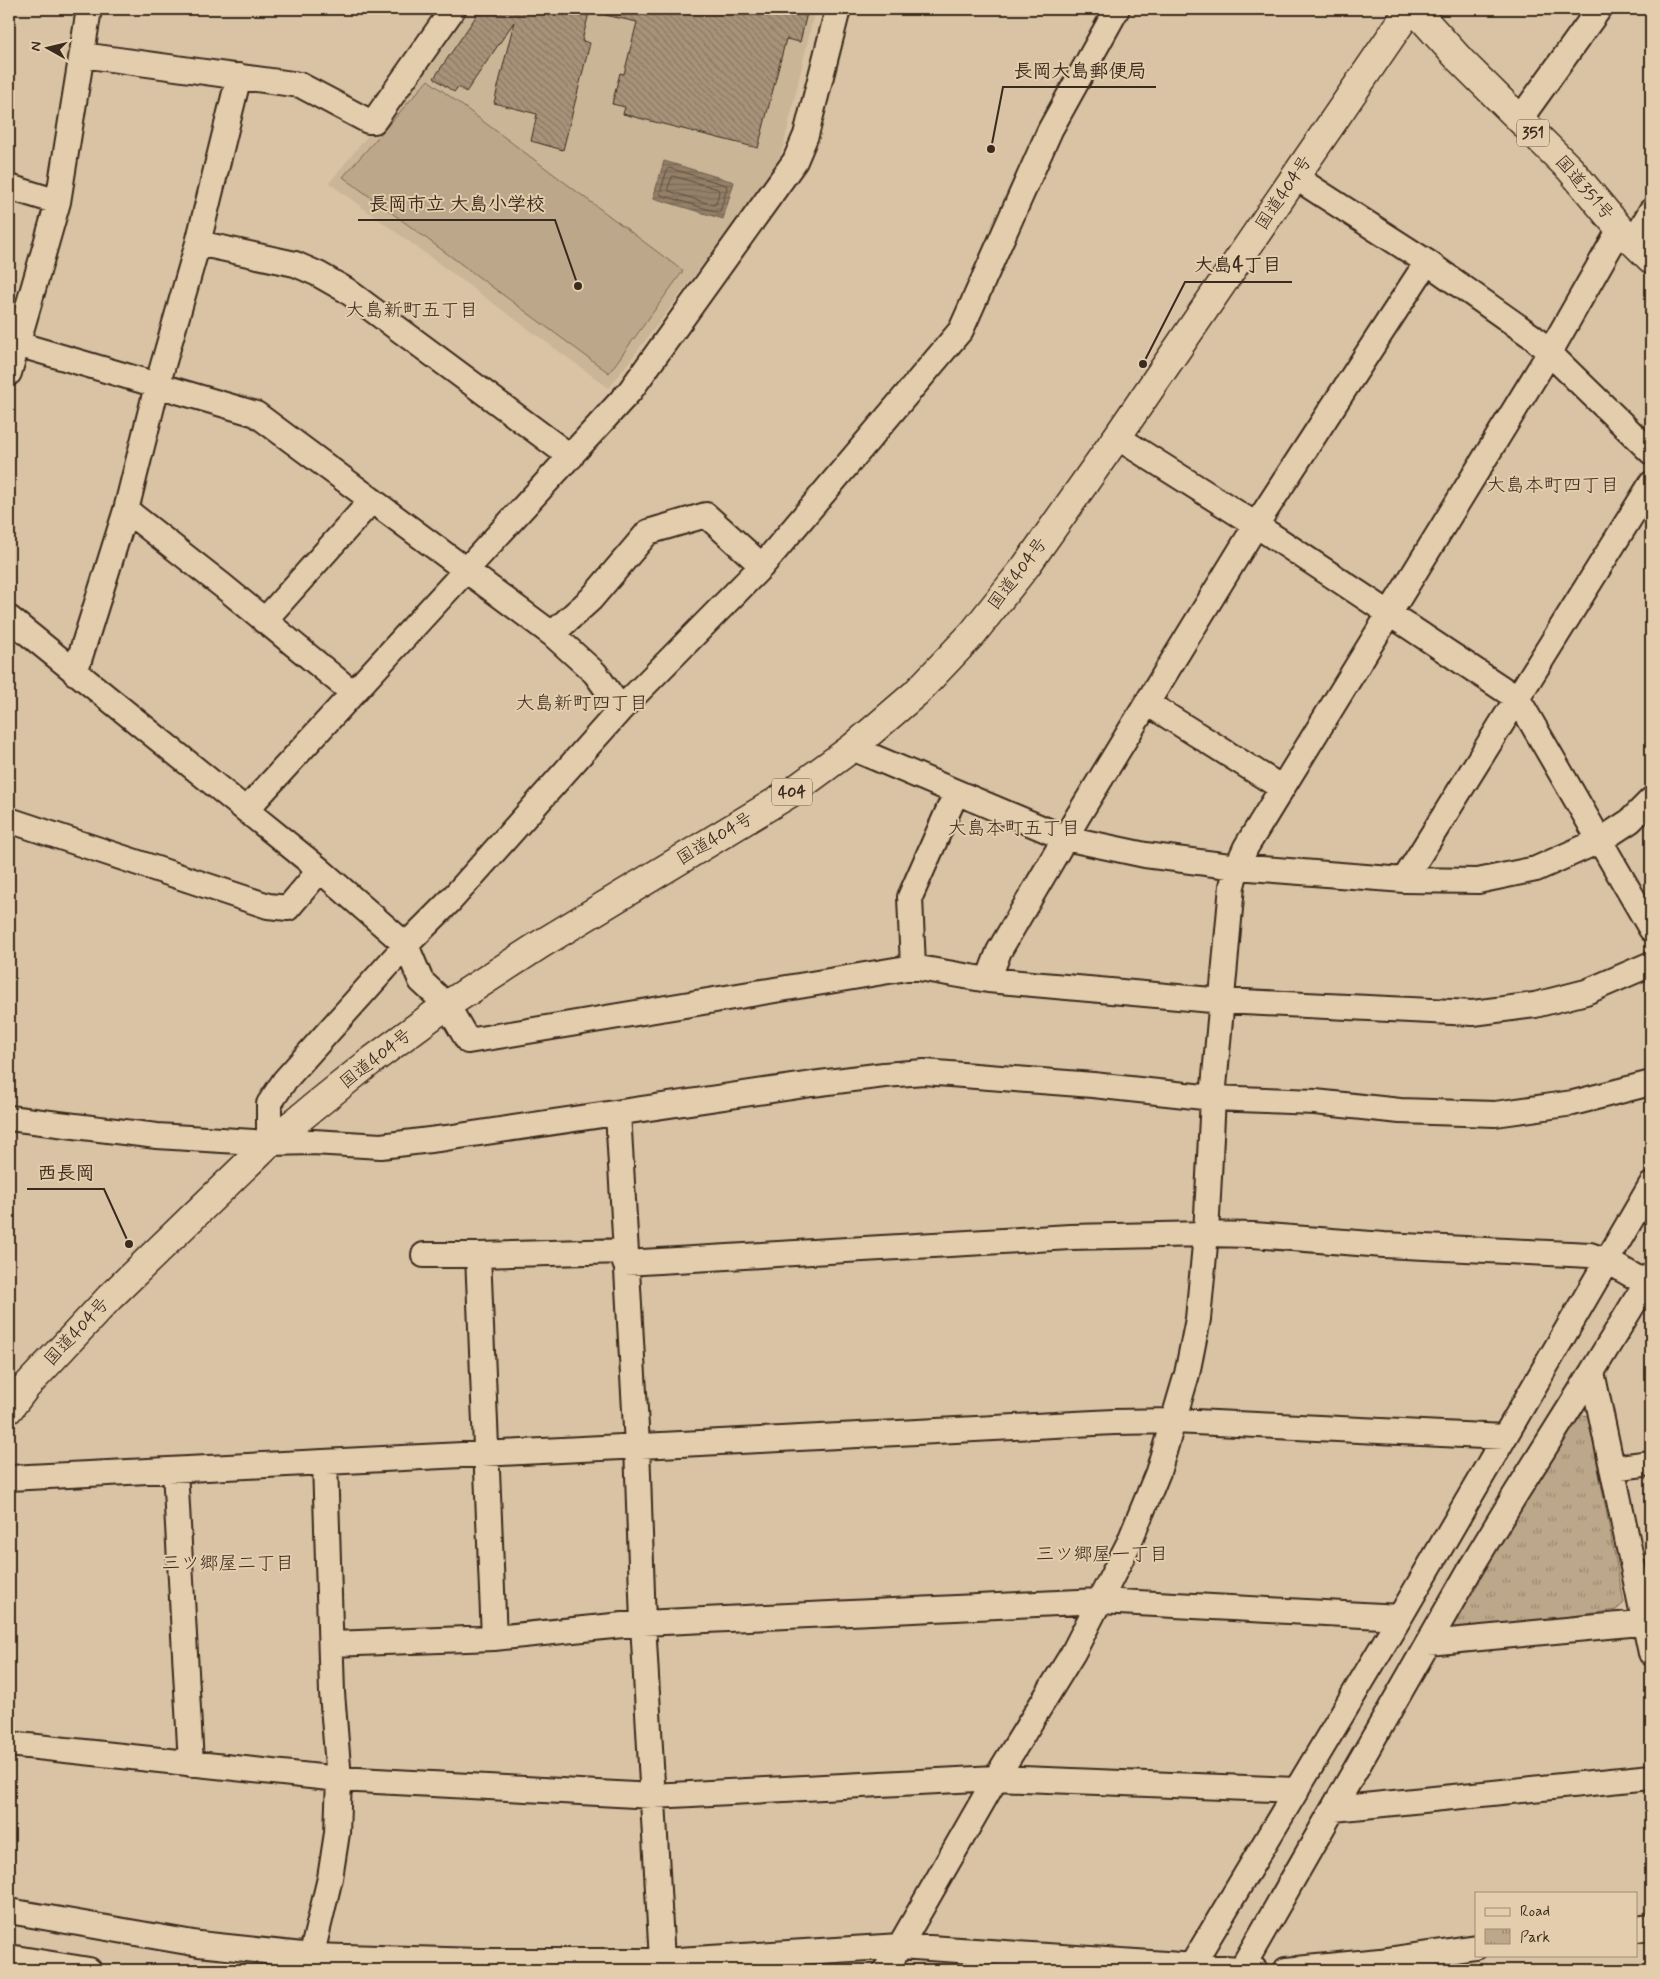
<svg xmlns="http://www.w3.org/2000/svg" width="1660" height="1979" font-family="Mynerve,'Klee One',sans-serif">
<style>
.built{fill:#cab597}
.grass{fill:#bca78a;stroke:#7c6854}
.park{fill:url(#park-tufts);stroke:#7c6854}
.water{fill:url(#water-rules);stroke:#705e4b}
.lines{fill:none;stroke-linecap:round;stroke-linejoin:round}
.shore{stroke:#5f4c3c;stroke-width:1}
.building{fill:url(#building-back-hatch);stroke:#3b2a1e}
.minor-casing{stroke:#3b2a1e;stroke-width:28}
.highway-casing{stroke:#3b2a1e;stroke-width:31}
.minor{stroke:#e3cdac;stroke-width:24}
.highway{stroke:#e3cdac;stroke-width:28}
.labels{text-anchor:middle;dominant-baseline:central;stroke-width:4;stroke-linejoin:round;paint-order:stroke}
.shield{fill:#e3cdac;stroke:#6d5b49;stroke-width:1}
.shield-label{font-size:16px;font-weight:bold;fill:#3b2a1e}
.street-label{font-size:18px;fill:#3b2a1e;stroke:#e3cdac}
.neighbourhood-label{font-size:19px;fill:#3b2a1e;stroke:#e3cdac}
.leader{fill:none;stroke:#3b2a1e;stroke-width:2}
.callout-dot{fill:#3b2a1e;stroke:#e3cdac;stroke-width:2}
.callout-label{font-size:19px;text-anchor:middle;font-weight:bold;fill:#3b2a1e;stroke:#e3cdac;stroke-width:4;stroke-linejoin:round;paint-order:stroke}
</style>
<defs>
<pattern id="park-tufts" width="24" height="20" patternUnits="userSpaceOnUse" patternTransform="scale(1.25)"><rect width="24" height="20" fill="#bca78a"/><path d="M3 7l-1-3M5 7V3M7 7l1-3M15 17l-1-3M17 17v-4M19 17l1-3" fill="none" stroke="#9a8870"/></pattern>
<pattern id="water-rules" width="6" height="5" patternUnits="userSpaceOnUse" patternTransform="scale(1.25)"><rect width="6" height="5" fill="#948069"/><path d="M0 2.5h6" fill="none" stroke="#7a6956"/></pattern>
<pattern id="building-back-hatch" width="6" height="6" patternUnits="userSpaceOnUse" patternTransform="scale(1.25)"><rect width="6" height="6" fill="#a8937a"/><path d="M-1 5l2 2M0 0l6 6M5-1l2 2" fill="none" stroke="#8a7863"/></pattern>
</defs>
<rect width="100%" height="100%" fill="#d9c3a4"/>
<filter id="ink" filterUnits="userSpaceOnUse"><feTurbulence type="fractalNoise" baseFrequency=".02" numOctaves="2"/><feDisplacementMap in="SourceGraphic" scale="10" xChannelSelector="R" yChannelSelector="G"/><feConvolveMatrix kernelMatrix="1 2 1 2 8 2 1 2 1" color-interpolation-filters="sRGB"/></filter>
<g filter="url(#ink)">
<path class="built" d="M463,9H815L784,144L775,170L609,388L329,183L370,133L373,135Z"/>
<path class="grass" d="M428,80L683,271L609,373L343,177Z"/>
<path class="park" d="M1575,1414L1588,1416L1624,1603L1616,1610L1445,1634Z"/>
<path class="water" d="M664,161L734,182L723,219L653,198Z"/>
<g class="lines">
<path class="shore" d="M669,168L726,185L727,188L720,212H717L661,195L660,193L667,170Z
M673,176L718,189L719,192L716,204L713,205L669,191L668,188Z"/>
</g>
<path class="building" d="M481,9H590L582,41L590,43L563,150L531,141L537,114L494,103L514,22L466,92L458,87L454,92L434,78Z
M606,9H808L800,42L786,39L758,148L623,114L625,107L612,104L620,73L624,74L637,22L605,15Z"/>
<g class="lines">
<defs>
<path id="minor" d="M82,55L300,85L368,121H374L453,9
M1520,119L1599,9
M1295,177L1427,262L1533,337L1651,452
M9,187L58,202
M1634,241L1651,211
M198,243L295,264L318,274L346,290L571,457
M17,344L256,414L552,634L595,673L621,709
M9,373L58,202L89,9
M1117,437L1256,525L1518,699L1651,929
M126,510L223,586L353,693
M9,618L320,870L406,945L421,981L447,1005L468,1041L913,967L988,980L1223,1001L1473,1013L1535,1005L1586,992L1651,964
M264,621L372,500
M552,634L591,599L648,532L706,515L762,566
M75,673L126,510L157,386L198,243L239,76
M1147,703L1282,788
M852,748L1065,838L1145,855L1237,867L1404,880L1478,881L1536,869L1601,840L1630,821L1651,800
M246,810L630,391L795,161L806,135L838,9
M9,820L268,906L288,908L320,870
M1404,880L1651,484
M913,967L910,897L956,793
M988,980L999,951L1078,816L1147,703L1256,525L1427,262
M618,1113L637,1445L643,1623L662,1961
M9,1118L157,1136L269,1143L313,1142L381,1146L446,1138L812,1084L884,1075L924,1072L1093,1085L1213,1098L1315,1102L1400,1111L1495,1114L1573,1103L1651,1083
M269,1143V1104L285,1080L406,945L450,901L621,709L762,566L961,330L1050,130L1117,9
M424,1255H478L625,1251
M478,1255L494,1638
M625,1263L1070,1237L1206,1234L1253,1235L1384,1245L1590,1255L1607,1261L1651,1286
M1651,1275L1592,1372L1651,1653
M1612,1468L1651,1463
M175,1470L191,1764
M9,1478L1114,1422L1174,1421L1504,1437
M1428,1643L1651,1622
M331,1644L494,1638L643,1623L1100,1601L1400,1617
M9,1744L339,1779L653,1796L996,1778L1297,1790
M1334,1809L1651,1777
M9,1911L199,1944L312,1956L479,1961H662L900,1946L1255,1970
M1636,1929L1651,1927
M9,1957L89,1970
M1242,1968L1472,1566L1515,1495L1592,1372
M308,1970L330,1878L337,1833L339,1779L332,1693L325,1462
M886,1970L996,1778L1073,1653L1129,1543L1158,1472L1187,1374L1198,1319L1206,1234L1213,1098L1232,886L1237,867L1246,847L1550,352L1620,229
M1189,1970L1400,1617L1651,1185
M1286,1970L1380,1961L1476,1947"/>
<path id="highway" d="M1414,9L1460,60L1570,169L1620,229L1651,259
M9,1409L25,1388L110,1297L269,1143L371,1061L447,1005L541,944L792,792L852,748L916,693L973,633L1026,566L1117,437L1410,9"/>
</defs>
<use href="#minor" class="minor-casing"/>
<use href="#highway" class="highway-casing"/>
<use href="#minor" class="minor"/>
<use href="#highway" class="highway"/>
</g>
</g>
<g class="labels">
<g class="shield">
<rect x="1517" y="119.5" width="32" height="27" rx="4"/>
<rect x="772" y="778.5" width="40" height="27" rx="4"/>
</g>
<g class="shield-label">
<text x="1533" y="133">351</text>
<text x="792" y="792">404</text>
</g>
<g class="street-label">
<text transform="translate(1584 188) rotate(49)">国道351号</text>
<text transform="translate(1284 193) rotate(-56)">国道404号</text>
<text transform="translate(1018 574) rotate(-53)">国道404号</text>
<text transform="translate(715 839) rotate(-31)">国道404号</text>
<text transform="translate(376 1059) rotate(-38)">国道404号</text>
<text transform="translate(77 1332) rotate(-47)">国道404号</text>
</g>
<g class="neighbourhood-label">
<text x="412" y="310">大島新町五丁目</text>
<text x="1553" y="485">大島本町四丁目</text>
<text x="582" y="703">大島新町四丁目</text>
<text x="1014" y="828">大島本町五丁目</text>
<text x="1102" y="1554">三ツ郷屋一丁目</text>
<text x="228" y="1563">三ツ郷屋二丁目</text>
</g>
</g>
<path class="leader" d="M991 149L1003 87H1156M578 286L555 220H358M1143 364L1185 282H1292M129 1244L104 1189H27"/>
<g class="callout-dot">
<circle cx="991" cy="149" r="5"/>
<circle cx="578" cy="286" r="5"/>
<circle cx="1143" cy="364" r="5"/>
<circle cx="129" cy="1244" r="5"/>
</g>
<g class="callout-label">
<text x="1080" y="77">長岡大島郵便局</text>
<text x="457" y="210">長岡市立 大島小学校</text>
<text x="1238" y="271">大島4丁目</text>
<text x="66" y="1179">西長岡</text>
</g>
<rect width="1660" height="1979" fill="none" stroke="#e3cdac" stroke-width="30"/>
<rect x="15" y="15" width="1630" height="1949" fill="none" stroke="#3b2a1e" stroke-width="2" filter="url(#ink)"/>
<rect x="1475" y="1892" width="162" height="65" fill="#e3cdac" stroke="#a08c73"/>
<rect x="1485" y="1908" width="25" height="8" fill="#e3cdac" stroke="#a08c73"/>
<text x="1520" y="1916" font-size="15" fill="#3b2a1e">Road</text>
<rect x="1485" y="1929" width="25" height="15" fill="url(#park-tufts)" stroke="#a08c73"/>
<text x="1520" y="1942" font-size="15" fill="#3b2a1e">Park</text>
<g transform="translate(48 48) rotate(278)" stroke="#e3cdac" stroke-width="4" paint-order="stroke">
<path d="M0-4L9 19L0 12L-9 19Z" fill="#3b2a1e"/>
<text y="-8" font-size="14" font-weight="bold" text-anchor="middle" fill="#3b2a1e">N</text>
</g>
</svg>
